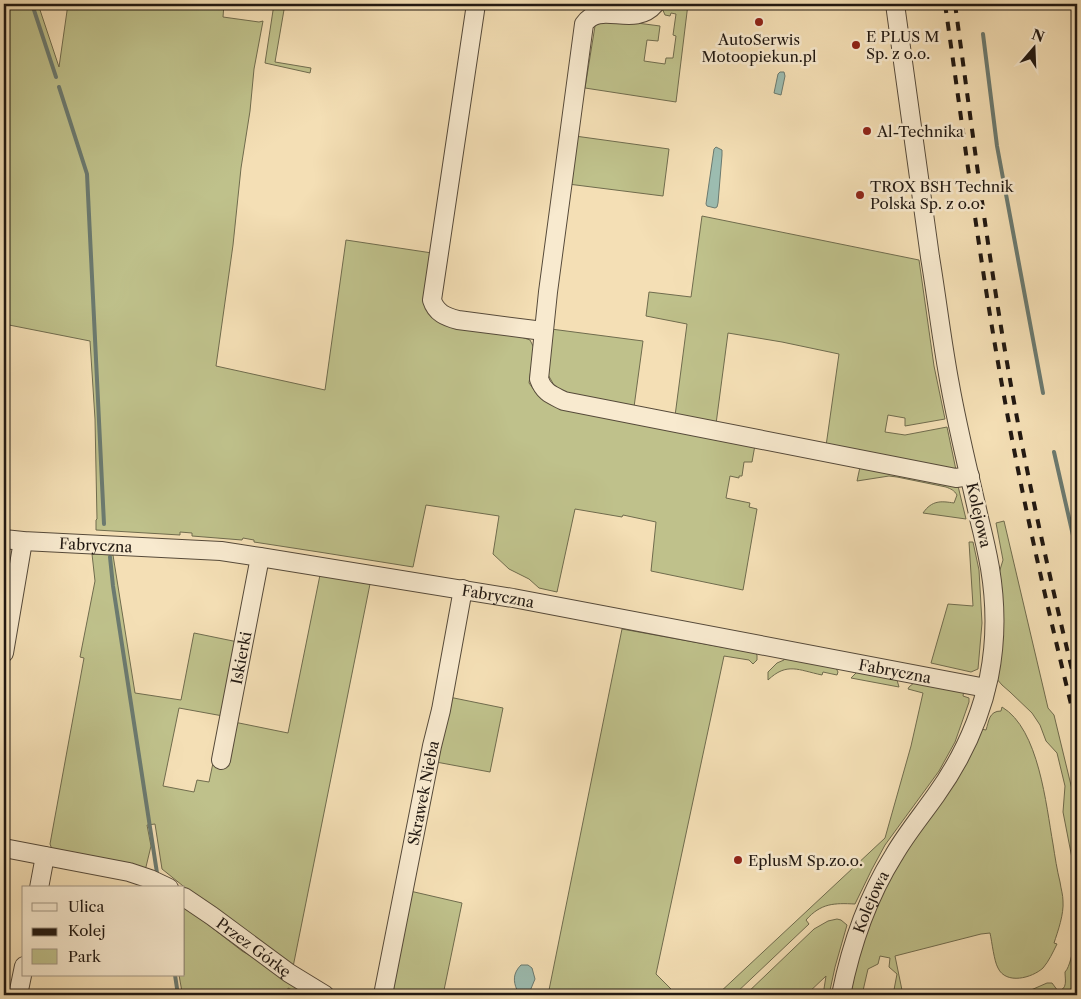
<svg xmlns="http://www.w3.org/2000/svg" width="1081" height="999" font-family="'Libre Caslon Text',serif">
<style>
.green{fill:#bfc18b;stroke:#706c4e}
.water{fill:#9cbcb0;stroke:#6b7a70}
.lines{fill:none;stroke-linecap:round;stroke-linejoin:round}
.stream{stroke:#6b7a70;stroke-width:4}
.minor-casing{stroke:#564a3a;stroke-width:20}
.minor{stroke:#f8eacf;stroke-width:18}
.rail{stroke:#211811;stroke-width:4;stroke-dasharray:9 9;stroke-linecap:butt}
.poi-dot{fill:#8f2418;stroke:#f8eacf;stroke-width:2}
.labels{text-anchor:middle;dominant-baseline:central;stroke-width:5;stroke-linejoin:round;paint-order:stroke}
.poi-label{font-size:15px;fill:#211811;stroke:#f8eacf;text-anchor:start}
.street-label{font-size:15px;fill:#211811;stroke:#f8eacf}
</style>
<rect width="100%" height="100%" fill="#f4dfb5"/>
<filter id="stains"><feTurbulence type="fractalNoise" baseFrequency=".004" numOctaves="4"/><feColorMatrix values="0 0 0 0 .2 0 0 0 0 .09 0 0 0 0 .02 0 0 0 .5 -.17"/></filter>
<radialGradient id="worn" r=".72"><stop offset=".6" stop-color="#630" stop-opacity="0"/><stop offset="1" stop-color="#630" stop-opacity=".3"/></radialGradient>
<path class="green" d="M4,4H38L59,67L68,4H224L223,17L259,22L263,21L254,69L250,111L241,168L233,245L216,366L325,390L346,240L432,253L428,305L530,340L534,348L529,383L537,394L549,402L755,445L752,462H744L742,476H739V478L730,476L726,498L750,503L749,507L757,509L743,590L651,571L656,522L623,515L622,517L575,509L557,592L539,588L529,579L509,569L493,554L499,516L426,505L413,567L319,552L254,542V540L243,538L242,540L192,536V533L180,532V535L96,530V520L97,519L95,419L90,341L4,324Z
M274,4H285L275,62L311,68L310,73L265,63Z
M662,4H688L676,102L585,88L595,26L607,19L660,26L658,41L647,40L644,61L665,64L666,58H673L676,36L673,35L676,14L671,13L670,16L665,15L662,8Z
M575,136L669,149L663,196L568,184Z
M702,216L919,260L934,366L945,419L905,426V418L888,415L885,432L905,435L947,427L956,470L826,446L839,354L782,342L728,333L716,424L675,416L687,324L646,316L649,292L691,297Z
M551,329L643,341L634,407L563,392L555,387L546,371Z
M860,467L958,486L966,519L923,513C932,500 941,501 954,503L957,495C954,490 951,489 946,487L897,477L889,476L857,481Z
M1004,521L1048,708L1054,715L1077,810V884L1063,812L1065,786L1057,753L1046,741L1040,725L1032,713L1010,692L1002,685L996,678L1002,589L999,573L1003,560L996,523Z
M969,542H973L979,570L982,623L978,669L971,672L931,663L948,604L973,606Z
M92,554L113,555L135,693L181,700L194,633L238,642L223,716L179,708L163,786L194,792L197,780L209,782L213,763L234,722L288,733L320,575L370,584L293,967L198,898L162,869L155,824L147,825L151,846L145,871L53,852L50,844L84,658L80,657L95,581Z
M622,629L755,653L757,655V660L753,664L749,660L724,656L656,974L677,995H548Z
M785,656L836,668L838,672L837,675L823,672L822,675C798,670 787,662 768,680V672L777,663L784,660Z
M857,672L897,680L899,687L851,678Z
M915,682L964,690L963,696L969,698V702L955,742L939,771L885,845L872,869L855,904C834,903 821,903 806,920L809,924L734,995H717L885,838L911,746L923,693L908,689L909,687Z
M449,697L503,708L490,772L436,762Z
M1002,707C1039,729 1046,805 1053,844C1055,857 1057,870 1060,882C1061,889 1063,895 1063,901C1064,914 1058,931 1054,943L1057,944C1053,952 1049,961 1043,968C1032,978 1006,985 998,968C994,961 992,942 990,933L981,934L895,956L903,995H893L897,974L889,967L890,958L880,956L878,964L868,969L862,995H849L865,931L894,868L981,729L986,730C989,721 989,711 1001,711Z
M410,891L462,903L443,995H390Z
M184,906L242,951L319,995H302L288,988L287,995H181L182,992L179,975H184Z
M837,919L841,920L847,925L835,967L829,995H823L826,976L806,995H745L814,929L828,921Z
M1077,943V995H1067L1065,992L1058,993L1059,995H1022L1031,993V990L1047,983H1052L1058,991C1068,989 1065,980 1065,972C1070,967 1072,952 1075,944Z"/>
<path class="water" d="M780,72H784L785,76L781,95L774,93L778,74Z
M716,147L722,150V155L718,203L717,207L715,208L707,206L706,204L714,149Z
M521,965H528L532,968L535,979L530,991L522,992L517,990C513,981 513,973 521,965Z"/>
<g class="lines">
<path class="stream" d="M32,4L56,77
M983,34L997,146L1043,393
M59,87L87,174L104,524
M1054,452L1077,553
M110,557L113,586L157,873
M175,975L178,995"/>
<defs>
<g id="minor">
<path d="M476,4L432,300C436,313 446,317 458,320L543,331"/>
<path d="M655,4C634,29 600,0 584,24L548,292L539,379C544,393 552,395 564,401L956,478L970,476"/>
<path id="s1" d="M4,539L23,541L221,551L260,557L513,598L986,688"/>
<path d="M4,653L23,541"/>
<path id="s2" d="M221,760L260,557"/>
<path d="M4,848L129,872L150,879L169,888"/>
<path d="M39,888L45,856"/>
<path id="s3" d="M184,897L212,916L289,973L325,995"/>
<path d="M18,995L24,966"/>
<path id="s4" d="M383,995L432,746L441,710L463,589"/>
<path id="s5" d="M841,995C851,945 867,898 894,855C906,834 922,815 936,795C961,760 980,720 989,677C996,642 996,604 990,568C987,551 983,534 979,518C969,473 958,430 950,385C942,343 937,299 930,257C918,172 906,88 895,4"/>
</g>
</defs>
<use href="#minor" class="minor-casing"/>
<use href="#minor" class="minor"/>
<path class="rail" d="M945,4C964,135 980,266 1004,396C1024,508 1050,618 1077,729
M955,4C974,142 991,280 1017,418C1034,509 1055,600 1077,690"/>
</g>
<g class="poi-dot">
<circle cx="759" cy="22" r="5"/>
<circle cx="856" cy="45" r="5"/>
<circle cx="867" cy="131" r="5"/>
<circle cx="860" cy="195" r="5"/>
<circle cx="738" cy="860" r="5"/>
</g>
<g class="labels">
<g class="poi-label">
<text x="866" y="36">E PLUS M<tspan x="866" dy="17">Sp. z o.o.</tspan></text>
<text x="759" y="39" text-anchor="middle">AutoSerwis<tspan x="759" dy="17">Motoopiekun.pl</tspan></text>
<text x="877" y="131">Al-Technika</text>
<text x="870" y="186">TROX BSH Technik<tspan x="870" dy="17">Polska Sp. z o.o.</tspan></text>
<text x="748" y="860">EplusM Sp.zo.o.</text>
</g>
<g class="street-label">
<text transform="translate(979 515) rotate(77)">Kolejowa</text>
<text stroke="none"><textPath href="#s1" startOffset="92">Fabryczna</textPath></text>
<text stroke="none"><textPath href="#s1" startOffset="498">Fabryczna</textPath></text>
<text stroke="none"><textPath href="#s2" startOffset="104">Iskierki</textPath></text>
<text stroke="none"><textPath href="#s1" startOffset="902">Fabryczna</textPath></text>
<text stroke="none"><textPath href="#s4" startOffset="206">Skrawek Nieba</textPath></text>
<text stroke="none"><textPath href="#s5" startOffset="98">Kolejowa</textPath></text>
<text stroke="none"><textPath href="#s3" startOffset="86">Przez Górkę</textPath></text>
</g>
</g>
<rect width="1081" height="999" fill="none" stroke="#f4dfb5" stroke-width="20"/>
<rect x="5" y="5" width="1071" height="989" fill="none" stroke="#211811" stroke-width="2.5"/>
<rect x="10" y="10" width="1061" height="979" fill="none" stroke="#211811"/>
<rect x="22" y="886" width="162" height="90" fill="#f8eacf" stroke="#a29683"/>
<rect x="32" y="903" width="25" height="8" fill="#f8eacf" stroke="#a29683"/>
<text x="68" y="912" font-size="15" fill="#211811">Ulica</text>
<rect x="32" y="928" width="25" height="8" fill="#211811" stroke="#a29683"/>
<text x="68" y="936" font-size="15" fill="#211811">Kolej</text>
<rect x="32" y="949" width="25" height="15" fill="#bfc18b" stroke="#a29683"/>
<text x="68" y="962" font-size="15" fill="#211811">Park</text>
<g transform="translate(1034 48) rotate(19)" stroke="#f8eacf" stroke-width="4" paint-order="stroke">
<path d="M0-4L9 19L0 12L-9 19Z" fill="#211811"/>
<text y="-8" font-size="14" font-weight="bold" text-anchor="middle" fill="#211811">N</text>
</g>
<rect width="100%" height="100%" filter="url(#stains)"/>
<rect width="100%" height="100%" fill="url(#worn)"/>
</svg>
